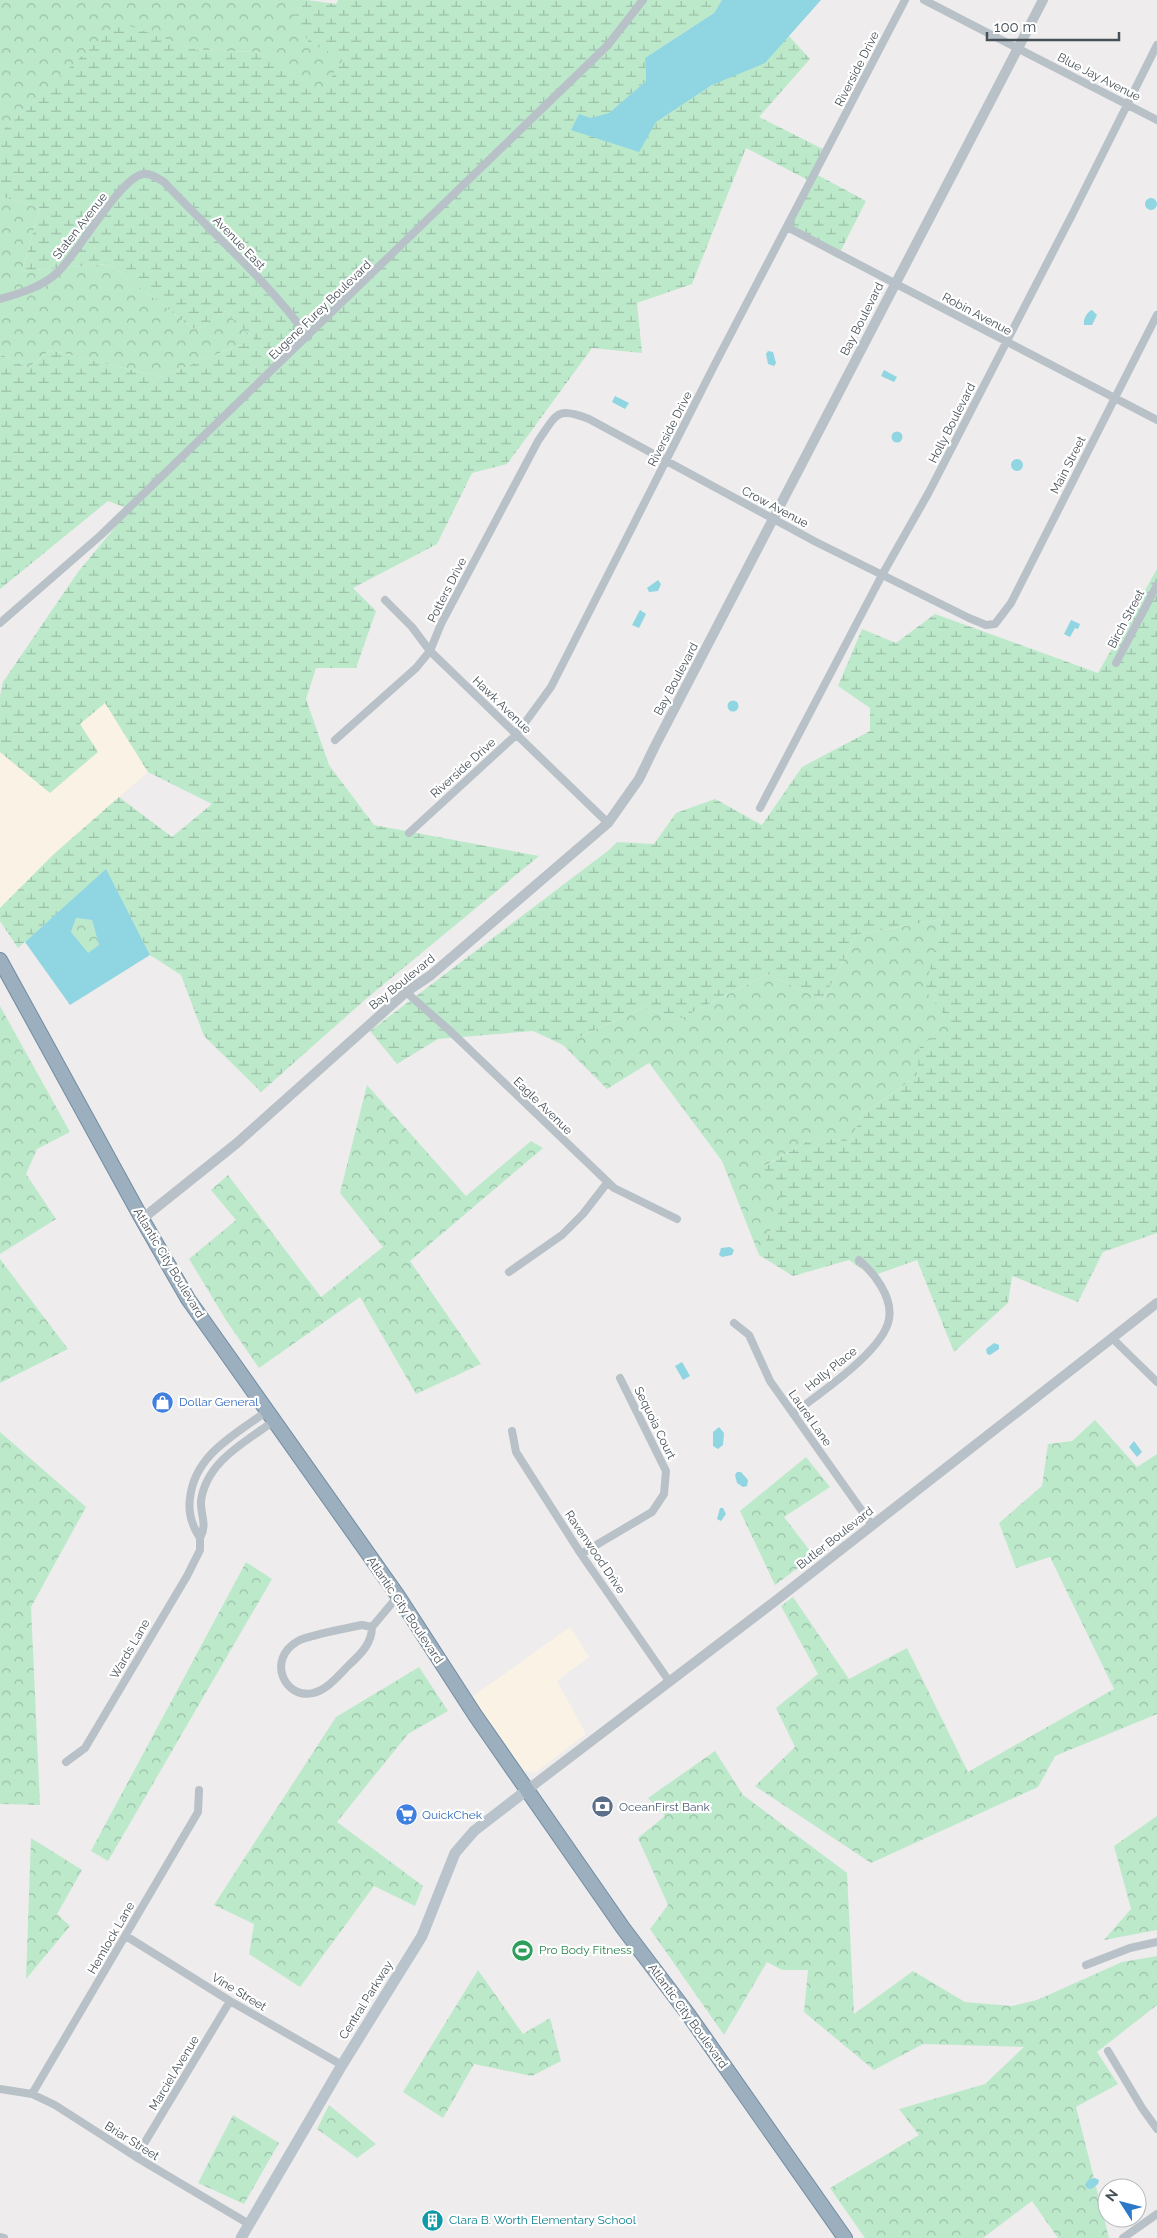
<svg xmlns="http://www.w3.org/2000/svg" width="1157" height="2238" font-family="Raleway,sans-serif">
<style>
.commercial{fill:#f9f2e5}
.forest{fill:url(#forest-crowns)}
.wetland{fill:url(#wetland-marsh)}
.water{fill:#8fd5e2;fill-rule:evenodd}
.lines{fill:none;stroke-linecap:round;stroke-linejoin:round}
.trunk-casing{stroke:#738ca2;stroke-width:16}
.minor{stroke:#b8c1c7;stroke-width:8}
.tertiary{stroke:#b8c1c7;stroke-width:10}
.secondary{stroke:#b9c3cc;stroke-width:11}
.trunk{stroke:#9bafbf;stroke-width:14}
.labels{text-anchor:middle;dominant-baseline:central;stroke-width:4.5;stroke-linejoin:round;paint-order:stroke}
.street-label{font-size:12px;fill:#465057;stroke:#fff}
.shop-label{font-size:12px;fill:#366cbe;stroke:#fff;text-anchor:start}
.service-label{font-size:12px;fill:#4e5e75;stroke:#fff;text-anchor:start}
.leisure-label{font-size:12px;fill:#27864d;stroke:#fff;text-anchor:start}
.culture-label{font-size:12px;fill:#0d838f;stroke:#fff;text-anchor:start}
</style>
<defs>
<pattern id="forest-crowns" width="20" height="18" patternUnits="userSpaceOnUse" patternTransform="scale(1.25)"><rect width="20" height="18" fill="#bde9cb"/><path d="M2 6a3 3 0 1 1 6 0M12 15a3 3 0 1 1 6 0" fill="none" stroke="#9bbfa8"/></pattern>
<pattern id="wetland-marsh" width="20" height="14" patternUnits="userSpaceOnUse" patternTransform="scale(1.25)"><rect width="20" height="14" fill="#bde9cb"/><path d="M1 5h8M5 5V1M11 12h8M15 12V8" fill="none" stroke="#9bbfa8"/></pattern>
</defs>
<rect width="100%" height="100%" fill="#eeecec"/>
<path class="commercial" d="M105,702L148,772L54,854L0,908V752L50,793L79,724Z
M570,1627L589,1657L557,1681L586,1734L536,1772L524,1771L472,1697Z"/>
<path class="forest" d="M0,0H307L294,15L344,58L321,93L259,52L197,50L118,23L0,133Z
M0,196L40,208L22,271L109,264L196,330L225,311L254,339L161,377L50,350L28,368L0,354Z
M76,918L92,920L99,945L87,954L71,932Z
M942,919L926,990L956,1029L921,1044L917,1076L862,1114L850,1142L815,1137L764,1166L785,1201L759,1255L722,1161L649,1063L607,1089L563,1045L644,1007L677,1020L768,974L823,1000L856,935Z
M0,1006L70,1132L37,1149L26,1174L56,1219L0,1254Z
M367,1085L466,1196L531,1141L543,1148L410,1261L481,1364L416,1394L360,1297L259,1368L226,1320L189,1259L236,1220L211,1190L228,1175L321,1297L383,1247L340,1193Z
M0,1259L68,1349L0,1383Z
M1095,1420L1137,1467L1157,1454V1714L1055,1756L1038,1787L871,1863L755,1786L795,1747L776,1708L818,1674L781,1606L793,1597L849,1679L907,1648L968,1772L1114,1689L1050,1557L1016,1568L999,1523L1042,1486L1048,1444L1072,1441Z
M0,1432L86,1507L31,1607L40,1805L0,1804Z
M806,1457L830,1487L784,1517L814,1556L775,1585L740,1511Z
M246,1562L272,1579L108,1861L91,1851Z
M419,1667L448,1711L408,1734L337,1822L423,1886L415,1906L374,1886L300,1987L249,1954L254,1924L214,1905L336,1717Z
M715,1751L743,1795L847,1873L854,2014L913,1971L965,2002L1012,2006L1037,2000L1122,1962L1157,1956V2005L1097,2052L1118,2084L1076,2107L1109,2238H1058L1032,2201L983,2238H865L830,2188L919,2135L899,2109L985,2084L1024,2047L923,2044L874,2070L804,2012L808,1970H782L767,1962L724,2035L650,1929L668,1905L638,1838L665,1816L648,1798Z
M1157,1816V1930L1104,1940L1131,1909L1114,1846Z
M31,1838L82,1870L57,1914L70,1926L26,1979Z
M478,1970L523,2034L550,2018L561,2061L532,2076L474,2064L443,2118L403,2092Z
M329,2105L376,2144L357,2158L317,2129Z
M233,2115L279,2143L244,2204L198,2183Z"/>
<path class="wetland" d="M307,0L336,4L338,0H722L714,13L645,58L646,81L600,121L571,130L656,121L789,36L810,59L759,117L825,150L812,172L866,201L837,258L784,227L808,180L746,148L692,284L637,303L642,353L592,348L507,464L472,473L437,544L353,588L376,611L356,668H316L306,699L329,765L374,825L539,856L367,998L261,1092L204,1036L181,975L150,955L106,870L18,948L0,921V908L54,854L119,797L172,837L212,804L148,772L105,703L80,724L98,752L50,793L0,752V696L3,682L78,572L130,509L108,501L0,589V354L28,368L50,350L161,377L254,339L225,311L196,330L109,264L22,271L40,208L0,196V133L118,22L197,50L259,52L321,92L344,58L309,43L294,15Z
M1157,569V1233L1103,1252L1078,1302L1012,1276L1008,1303L954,1352L917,1260L872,1276L849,1260L793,1276L759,1255L784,1201L763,1167L815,1137L850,1142L862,1114L917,1076L920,1044L955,1029L925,990L942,919L856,935L823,1000L768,974L677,1020L644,1007L563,1045L533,1031L438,1039L397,1064L370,1031L609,850L617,842L654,844L676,813L715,799L762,825L802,767L870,731V708L838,686L862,629L896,643L935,614L1098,673Z"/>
<path class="water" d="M722,0H821L765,63L712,85L656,122L639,152L571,130L579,114L591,118L609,113L646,81L645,58L714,13Z
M1145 204a6 6 0 1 1 12 0a6 6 0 1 1-12 0Z
M1092,310L1097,315L1092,325H1084C1083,319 1087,312 1092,310Z
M768,351L773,352L776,363L774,366L768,364L766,354Z
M884,370L897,377L894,382L881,376Z
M615,396L629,403L625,409L612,402Z
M891.5 437a5.5 5.5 0 1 1 11 0a5.5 5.5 0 1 1-11 0Z
M1011 465a6 6 0 1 1 12 0a6 6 0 1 1-12 0Z
M658,580L661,584L658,591L649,592L647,588Z
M640,610L646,614L639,628L632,625Z
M1071,620L1080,624L1078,629L1075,628L1070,637L1064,634Z
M727.5 706a5.5 5.5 0 1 1 11 0a5.5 5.5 0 1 1-11 0Z
M106,869L150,955L70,1005L25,942ZM76,918L92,920L99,945L88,953L71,932Z
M730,1247L734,1250L732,1255L722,1257L719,1255L721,1248Z
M994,1343L999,1345V1349L990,1355L987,1354L986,1349Z
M682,1362L690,1376L683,1380L675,1366Z
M719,1427L724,1433L723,1445L718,1449L713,1446V1432Z
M1134,1441L1142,1452L1137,1457L1129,1447Z
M737,1472H741L748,1480L747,1486L743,1487L737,1483L735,1475Z
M720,1508H723L726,1514L721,1521L717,1519Z
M1095,2178L1099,2180L1098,2184L1091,2189L1087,2188L1085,2185L1088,2180Z"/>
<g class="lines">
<defs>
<path id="trunk" d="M0,960L142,1219L188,1299L398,1596L475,1715L623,1928L688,2014L845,2238"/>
</defs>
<use href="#trunk" class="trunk-casing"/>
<path class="minor" d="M924,0L1157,120
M787,227L1157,420
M0,299C21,293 42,287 58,272C78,253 120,178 143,174C151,173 157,178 164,182C212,233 267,280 308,337
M385,600L412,627L430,651L608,823
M0,623L101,535L608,45L643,0
M1116,663L1157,585
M335,740L416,668L430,651L441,624L538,441C557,414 556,406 589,419L816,542L969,618L986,625L995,624L1011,603L1157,315
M760,808L882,575L929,492L1074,211L1157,45
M409,833L516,735L551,687L714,366L905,0
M406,992L449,1030L614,1188L677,1219
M509,1272L562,1235L583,1214L607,1183
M734,1323L749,1335L770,1381L872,1525
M1112,1338L1157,1382
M267,1411C235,1435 195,1454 190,1498C188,1512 192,1526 200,1538C208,1523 200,1516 201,1501C206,1462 245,1442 274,1421
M793,1414C818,1394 884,1351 889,1319C893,1297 874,1273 859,1260
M512,1431L516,1452L581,1554L669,1681
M581,1554L652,1512L664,1494L666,1471L620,1378
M362,1625L372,1627C372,1643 361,1654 349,1665C339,1675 327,1690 313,1693C286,1700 265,1660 298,1641C309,1635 348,1628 362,1625Z
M372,1627L398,1596
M66,1762L85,1748L187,1576L200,1550V1538
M126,1936L230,2001L342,2065
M1086,1965L1130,1948L1157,1942
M1108,2051L1142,2108L1157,2129
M0,2089L32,2094L55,2105L136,2157L249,2224
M32,2094L198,1812L199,1790
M136,2157L230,2001
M0,2237L4,2238
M1123,2238L1157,2214"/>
<path class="tertiary" d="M142,1219L237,1143L406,992L431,975L608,823L639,779L655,746L1043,0
M527,1790L774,1602L1157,1303"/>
<path class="secondary" d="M241,2238L342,2065L422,1936L455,1853L474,1831L527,1790"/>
<use href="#trunk" class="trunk"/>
</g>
<defs>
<symbol id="shop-disc" viewBox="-11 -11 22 22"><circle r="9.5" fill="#3f7fe0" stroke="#fff"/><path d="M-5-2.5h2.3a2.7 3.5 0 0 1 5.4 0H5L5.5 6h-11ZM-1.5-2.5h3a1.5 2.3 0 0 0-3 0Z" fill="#fff"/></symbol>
<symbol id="bank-disc" viewBox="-11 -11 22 22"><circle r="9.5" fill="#5c6f8a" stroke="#fff"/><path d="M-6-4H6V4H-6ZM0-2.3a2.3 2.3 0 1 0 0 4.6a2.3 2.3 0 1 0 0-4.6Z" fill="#fff"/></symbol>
<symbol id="supermarket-disc" viewBox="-11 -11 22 22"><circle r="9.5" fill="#3f7fe0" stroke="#fff"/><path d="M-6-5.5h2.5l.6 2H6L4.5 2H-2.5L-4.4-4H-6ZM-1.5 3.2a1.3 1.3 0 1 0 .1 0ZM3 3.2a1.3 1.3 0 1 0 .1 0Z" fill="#fff"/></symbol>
<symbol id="stadium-disc" viewBox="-11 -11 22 22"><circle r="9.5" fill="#2e9e5b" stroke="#fff"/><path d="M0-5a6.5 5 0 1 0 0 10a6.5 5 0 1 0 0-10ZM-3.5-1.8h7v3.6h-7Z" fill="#fff"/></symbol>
<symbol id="building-disc" viewBox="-11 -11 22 22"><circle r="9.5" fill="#0f9aa8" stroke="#fff"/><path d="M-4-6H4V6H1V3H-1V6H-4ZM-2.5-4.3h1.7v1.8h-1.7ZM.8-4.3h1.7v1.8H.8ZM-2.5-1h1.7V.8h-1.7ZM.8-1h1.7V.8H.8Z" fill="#fff"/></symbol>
</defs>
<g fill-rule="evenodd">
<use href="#shop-disc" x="150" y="1390" width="25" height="25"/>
<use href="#bank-disc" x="590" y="1794" width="25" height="25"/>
<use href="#supermarket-disc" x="394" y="1802" width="25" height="25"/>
<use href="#stadium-disc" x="510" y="1938" width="25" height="25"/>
<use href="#building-disc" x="420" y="2208" width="25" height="25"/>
</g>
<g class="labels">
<g class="street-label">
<text transform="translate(857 69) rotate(-63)">Riverside Drive</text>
<text transform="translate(1099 77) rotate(27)">Blue Jay Avenue</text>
<text transform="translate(80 226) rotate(-52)">Staten Avenue</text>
<text transform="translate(239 243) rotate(46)">Avenue East</text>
<text transform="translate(320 310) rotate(-44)">Eugene Furey Boulevard</text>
<text transform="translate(977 314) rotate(28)">Robin Avenue</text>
<text transform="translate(862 319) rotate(-63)">Bay Boulevard</text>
<text transform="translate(952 423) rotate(-63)">Holly Boulevard</text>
<text transform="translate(670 429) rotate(-63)">Riverside Drive</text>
<text transform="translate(1068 465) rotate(-63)">Main Street</text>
<text transform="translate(775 507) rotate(28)">Crow Avenue</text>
<text transform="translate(447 590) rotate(-63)">Potters Drive</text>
<text transform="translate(1126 619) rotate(-62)">Birch Street</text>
<text transform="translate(676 679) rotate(-62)">Bay Boulevard</text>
<text transform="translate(502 705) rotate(44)">Hawk Avenue</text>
<text transform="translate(463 768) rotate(-42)">Riverside Drive</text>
<text transform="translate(402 982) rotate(-39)">Bay Boulevard</text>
<text transform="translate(543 1106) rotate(44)">Eagle Avenue</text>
<text transform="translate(169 1263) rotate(59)">Atlantic City Boulevard</text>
<text transform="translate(831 1369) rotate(-39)">Holly Place</text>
<text transform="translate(810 1418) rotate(55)">Laurel Lane</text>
<text transform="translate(655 1423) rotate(64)">Sequoia Court</text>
<text transform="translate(835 1538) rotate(-38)">Butler Boulevard</text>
<text transform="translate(595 1552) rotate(56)">Ravenwood Drive</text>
<text transform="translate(405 1610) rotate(56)">Atlantic City Boulevard</text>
<text transform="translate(130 1649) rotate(-60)">Wards Lane</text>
<text transform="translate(111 1938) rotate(-60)">Hemlock Lane</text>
<text transform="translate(239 1992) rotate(31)">Vine Street</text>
<text transform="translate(366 2000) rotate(-58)">Central Parkway</text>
<text transform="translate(688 2016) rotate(54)">Atlantic City Boulevard</text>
<text transform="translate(174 2073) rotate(-59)">Marciel Avenue</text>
<text transform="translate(132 2141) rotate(32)">Briar Street</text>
</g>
<g class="shop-label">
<text x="179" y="1402">Dollar General</text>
<text x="422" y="1815">QuickChek</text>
</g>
<g class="service-label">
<text x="619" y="1807">OceanFirst Bank</text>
</g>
<g class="leisure-label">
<text x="539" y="1950">Pro Body Fitness</text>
</g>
<g class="culture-label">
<text x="449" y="2220">Clara B. Worth Elementary School</text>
</g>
</g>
<g transform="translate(1122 2203) rotate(306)"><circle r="24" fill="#ffffff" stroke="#b5b9bc"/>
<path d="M0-4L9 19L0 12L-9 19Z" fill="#2b7ac9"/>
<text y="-8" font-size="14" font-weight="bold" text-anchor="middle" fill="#465057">N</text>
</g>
<path d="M987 32v8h132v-8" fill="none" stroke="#465057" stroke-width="2.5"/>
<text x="994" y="32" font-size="15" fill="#465057" stroke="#ffffff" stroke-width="4" paint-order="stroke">100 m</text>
</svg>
